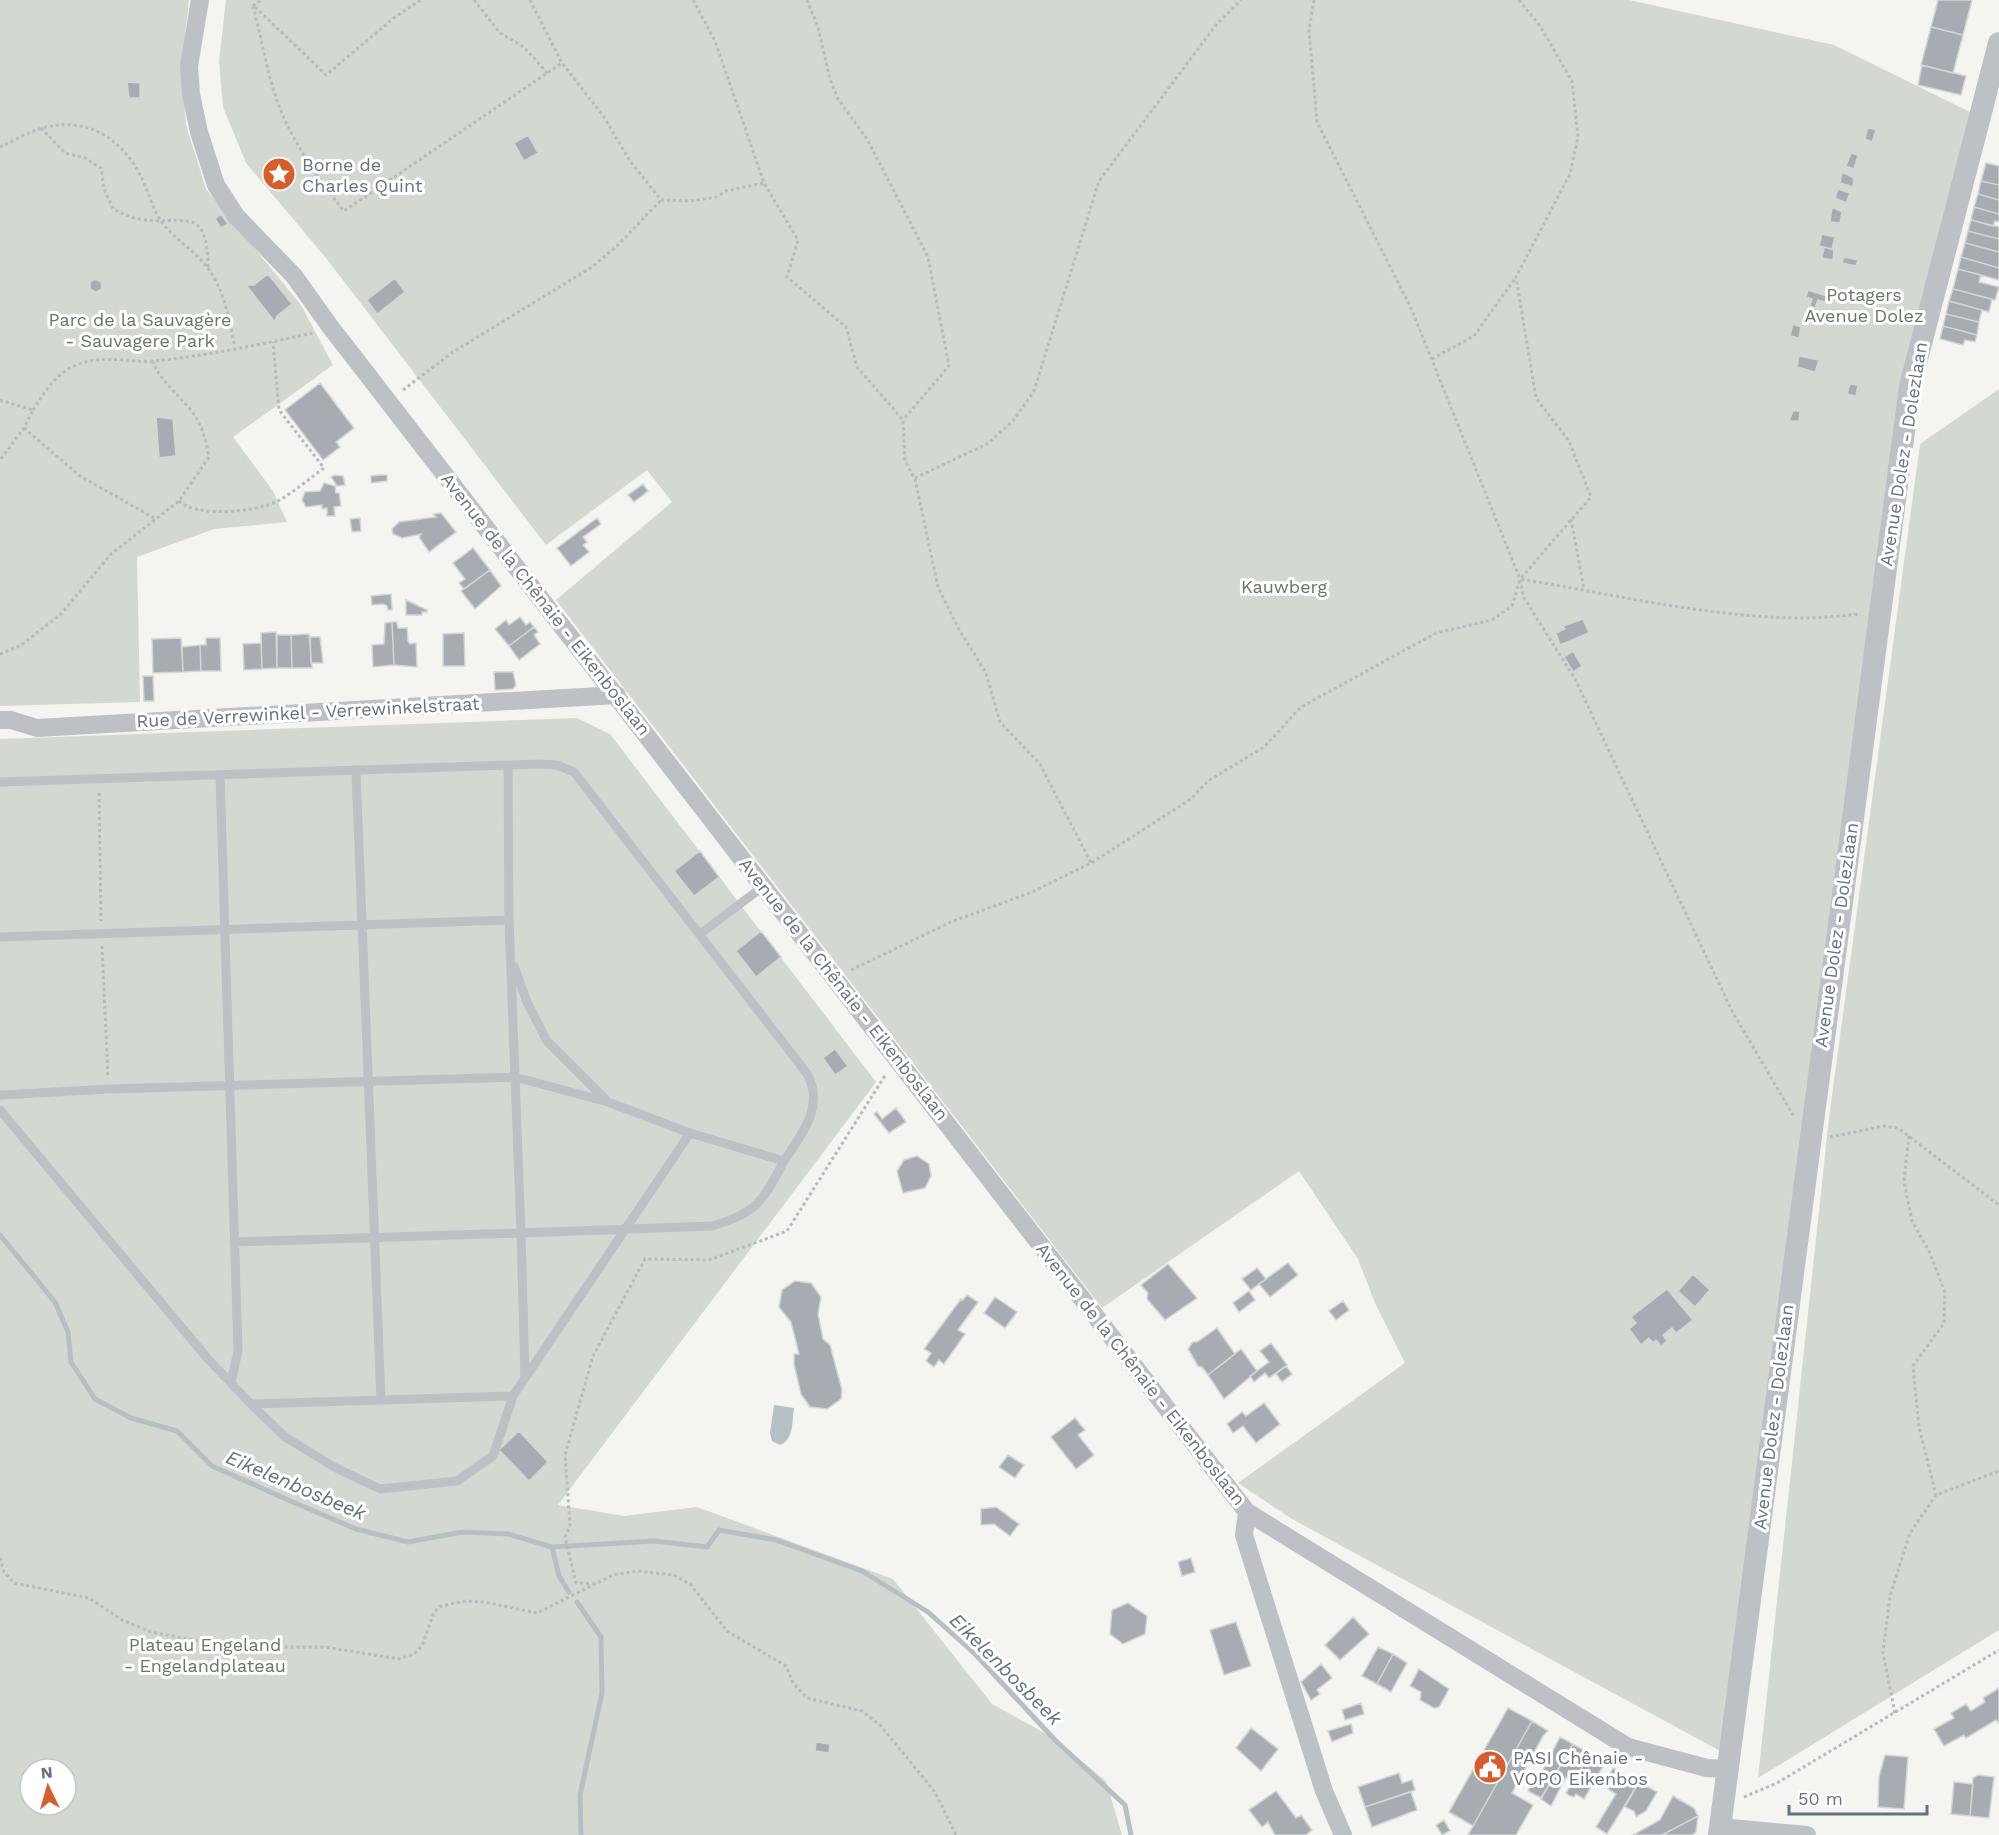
<svg xmlns="http://www.w3.org/2000/svg" width="1999" height="1835" font-family="'Work Sans',sans-serif">
<style>
.green{fill:#d3d9d0;fill-rule:evenodd}
.water{fill:#b6c0c4}
.lines{fill:none;stroke-linecap:round;stroke-linejoin:round}
.stream{stroke:#b6c0c4;stroke-width:5}
.building{fill:#a6acb2;stroke:#d5d5d3;stroke-width:1.5}
.path{stroke:#b7b9bc;stroke-width:3;stroke-dasharray:3 3;stroke-linecap:butt}
.service{stroke:#bdc0c4;stroke-width:9}
.minor{stroke:#bdc0c4;stroke-width:18}
.tertiary{stroke:#bdc0c4;stroke-width:22}
.labels{text-anchor:middle;dominant-baseline:central;stroke-width:6;stroke-linejoin:round;paint-order:stroke}
.poi-label{font-size:18px;fill:#657280;stroke:#fff;text-anchor:start}
.park-label{font-size:18px;fill:#667763;stroke:#fff}
.street-label{font-size:18px;fill:#657280;stroke:#fff}
.water-label{font-size:20px;font-style:italic;fill:#60747d;stroke:#fff}
</style>
<rect width="100%" height="100%" fill="#f4f4f0"/>
<path class="green" d="M0,0H189L182,64L186,125L206,189L301,305L333,365L233,437L273,491L287,522L214,529L137,557L140,702L0,706Z
M226,0H1629L1834,45L1972,113L1909,351L1724,1753L1292,1519L1238,1483L1405,1363L1375,1303L1358,1259L1299,1171L1102,1308L556,600L672,502L647,470L546,545L326,258L246,163L223,107L219,61Z
M1999,389V1630L1758,1778L1829,1118L1920,444Z
M577,718L610,734L876,1082L558,1505L624,1516L697,1507L893,1579L992,1704L1052,1737L1106,1781L1122,1835H0V739ZM30,1769H66V1805H30Z"/>
<path class="water" d="M774,1405L794,1408C792,1421 794,1440 780,1445L772,1441L770,1433Z"/>
<g class="lines">
<path class="stream" d="M0,1235L55,1302L68,1332L71,1362L95,1399L131,1418L177,1431L212,1466L302,1506L356,1529L408,1542L462,1532L508,1534L552,1547L654,1541L707,1547L719,1530L776,1540L862,1571L928,1612L975,1654L1055,1740L1125,1805L1131,1835
M552,1547L559,1576L569,1592
M577,1602L601,1637L602,1693L580,1795L581,1835"/>
</g>
<path class="building" d="M1938,0H1972L1963,35L1931,27Z
M1931,27L1963,35L1953,73L1921,65Z
M1922,65L1966,76L1961,95L1918,85Z
M127,82L140,83V98H129Z
M1868,127L1876,130L1872,142L1865,139Z
M528,135L538,153L524,161L514,143Z
M1851,153L1858,155L1854,169L1846,166Z
M1986,163L1999,166V185L1981,181Z
M1842,172L1854,178L1853,187L1840,183Z
M1981,181L1999,185V200L1978,194Z
M1838,189L1850,193L1846,203L1835,198Z
M1978,194L1999,200V214L1974,207Z
M1832,207L1842,212L1840,223L1830,222Z
M1974,207L1999,214V222L1995,221L1993,226L1971,220Z
M221,214L228,224L221,228L215,219Z
M1971,220L1999,227V239L1968,231Z
M1968,231L1999,239V252L1965,243Z
M1822,234L1835,237L1832,249L1819,246Z
M1965,243L1999,252V268L1961,257Z
M1824,247L1834,250L1833,260L1822,258Z
M1844,257L1858,260L1856,266L1842,263Z
M1961,257L1999,268V280L1958,269Z
M1958,269L1981,275L1979,282L1999,287L1995,300L1953,289Z
M268,274L292,304L277,316L275,322L246,285H254Z
M395,278L405,292L377,314L367,300Z
M95,279L101,282L102,289L96,292L90,289V282Z
M1953,289L1992,299L1989,312L1949,301Z
M1808,290L1830,297L1828,303L1818,300L1815,308L1810,306L1812,299L1806,297Z
M1949,301L1982,310L1979,322L1946,314Z
M1946,314L1979,322L1977,335L1943,326Z
M1793,324L1801,327L1799,338L1790,336Z
M1943,326L1977,335L1975,342L1965,340L1963,345L1940,339Z
M1799,356L1819,360L1815,372L1797,367Z
M320,383L354,428L336,442L340,447L323,460L285,410Z
M1850,384L1858,385L1856,396L1847,394Z
M1793,411H1800L1799,421H1789Z
M156,417L173,419L176,456L159,458Z
M335,475L343,476L345,485L337,486L331,477Z
M378,475H387V481L371,483V476Z
M324,483L335,486L336,493H339L341,506L334,507L335,516H327V508L322,509V505L306,507L302,500L305,492L320,491Z
M643,484L648,491L634,502L628,495Z
M441,513L456,532L429,552L419,537L421,534L402,538L393,534L392,529L399,522L436,517L433,514Z
M360,518L361,531L352,532L350,519Z
M597,518L601,524L583,537L587,542L583,545L589,552L571,566L557,548Z
M473,548L490,570L464,589L459,583L465,579L453,563Z
M490,570L501,586L475,609L461,591Z
M391,594L392,610H388L387,606L383,604L372,605L371,596Z
M406,600L427,610V612H422V615H406Z
M520,617L526,625L530,622L534,627L509,646L495,629L506,620L509,625Z
M1583,619L1589,633L1560,645L1556,633L1565,629L1563,626Z
M392,622L394,665L373,667L372,645L384,644L385,623Z
M392,622H397L398,628H407L408,641L410,644L416,643L417,667L394,665Z
M534,627L538,632L534,635L540,644L519,660L509,646Z
M276,632L277,668L262,669L261,633Z
M464,633L465,666H443V634Z
M309,634L312,668H292L291,635Z
M277,635H291L292,668H277Z
M310,637H320L323,663H311Z
M181,638L183,672L153,673L152,639Z
M206,638H220L221,671H201L200,645H206Z
M261,643L262,669L244,670L243,644Z
M200,645L201,671L183,672L182,647Z
M1573,651L1582,666L1573,672L1564,657Z
M494,672H513L516,685L513,689L495,690Z
M143,676H153L154,701H144Z
M700,851L719,877L694,896L674,871Z
M761,931L781,957L756,977L736,951Z
M835,1049L848,1066L835,1075L823,1058Z
M896,1108L906,1122L889,1133L874,1114L877,1112L882,1119Z
M917,1156L929,1164L931,1176L925,1188L903,1193L897,1171L904,1160Z
M1288,1263L1298,1275L1270,1297L1259,1284Z
M1168,1264L1197,1298L1165,1320L1147,1299L1148,1293L1141,1285Z
M1257,1268L1266,1279L1251,1290L1242,1279Z
M1693,1274L1710,1290L1695,1307L1678,1291Z
M795,1281L811,1283L821,1297L818,1314L823,1339L830,1345L842,1390L841,1399L827,1409L810,1407L801,1394L794,1364V1354H799L791,1322L779,1307L782,1290Z
M1667,1289L1693,1320L1676,1333L1672,1328L1663,1335L1667,1341L1661,1346L1656,1340L1653,1343L1649,1338L1641,1345L1629,1329L1636,1323L1631,1317Z
M1249,1291L1255,1300L1239,1312L1233,1303Z
M967,1295L978,1302L958,1330L965,1334L944,1364L939,1360L934,1367L926,1361L931,1353L924,1349L961,1299L963,1300Z
M995,1297L1017,1312L1005,1328L984,1313Z
M1343,1301L1349,1310L1336,1320L1329,1311Z
M1217,1328L1235,1354L1208,1375L1202,1367L1198,1366L1188,1349L1193,1342H1197Z
M1271,1343L1287,1365L1269,1378L1265,1373L1254,1382L1250,1376L1269,1362L1260,1351Z
M1241,1349L1257,1371L1224,1399L1208,1375Z
M1286,1366L1292,1374L1282,1382L1276,1374Z
M1264,1403L1280,1424L1256,1443L1243,1426L1233,1433L1227,1424L1242,1412L1246,1416Z
M1075,1418L1085,1430L1078,1435L1094,1455L1076,1469L1051,1437Z
M519,1431L548,1462L529,1481L499,1450Z
M1008,1455L1024,1465L1015,1478L999,1467Z
M996,1507L1019,1524L1010,1536L994,1524L981,1525V1509Z
M1191,1558L1195,1572L1182,1576L1178,1562Z
M1128,1603L1147,1616L1145,1634L1123,1644L1110,1634L1112,1610Z
M1353,1617L1369,1634L1340,1660L1325,1645Z
M1236,1622L1251,1666L1224,1675L1210,1630Z
M1378,1647L1393,1654L1377,1684L1362,1676Z
M1393,1654L1407,1663L1391,1692L1377,1684Z
M1321,1664L1332,1678L1317,1690L1320,1694L1311,1700L1301,1682Z
M1419,1669L1449,1689L1439,1707L1434,1708L1420,1700L1421,1692L1410,1686Z
M1999,1688V1723L1996,1720L1966,1738L1964,1735L1944,1746L1934,1729L1954,1718L1951,1713L1966,1704L1971,1711L1985,1702L1983,1698Z
M1361,1703L1364,1714L1345,1720L1342,1710Z
M1508,1708L1532,1721L1473,1826L1449,1812Z
M1532,1721L1548,1731L1543,1736L1512,1793L1533,1805L1516,1835H1468Z
M1351,1724L1353,1733L1332,1742L1328,1731Z
M1251,1728L1278,1749L1261,1771L1236,1748Z
M1560,1737L1573,1744L1541,1798L1528,1791L1538,1772L1541,1774Z
M816,1742L830,1744L829,1753L815,1751Z
M1573,1744L1590,1754L1573,1782L1566,1777L1551,1806L1541,1799Z
M1590,1754L1605,1763L1584,1799L1576,1794L1574,1797L1570,1796L1566,1793Z
M1885,1755L1908,1757L1904,1809L1878,1807L1879,1777Z
M1613,1768L1639,1782L1607,1834L1596,1827L1616,1794L1608,1789L1610,1785L1605,1782Z
M1399,1773L1402,1783L1412,1780L1415,1790L1365,1807L1358,1787Z
M1978,1775L1994,1777L1989,1818L1970,1816L1973,1778Z
M1639,1782L1657,1792L1646,1811L1636,1817L1634,1811L1625,1807Z
M1954,1782L1973,1784L1970,1816L1951,1814Z
M1276,1791L1296,1818L1301,1815L1312,1830L1306,1835H1275L1268,1822L1262,1827L1249,1810Z
M1411,1792L1417,1810L1372,1827L1365,1807Z
M1673,1796L1694,1808L1698,1816L1662,1835H1633L1660,1820Z
M1698,1816L1696,1832L1692,1835H1662Z
M1444,1820L1450,1831L1442,1835L1436,1825Z"/>
<g class="lines">
<path class="path" d="M474,0L500,33L524,47L548,74
M530,0L562,63
M693,0L715,41L764,183L798,240L787,277L846,327L857,367L903,420L905,461L915,479L938,587L957,626L986,673L1000,722L1040,764L1091,863
M807,0L818,27L830,79L838,99L867,139L928,257L949,366L903,420
M1314,0L1309,30L1317,122L1411,308L1520,579L1524,598L1575,679L1732,1011L1793,1115
M1519,0L1540,26L1572,81L1578,137L1570,174L1516,277L1536,398L1569,441L1591,497L1521,578
M253,6C263,43 268,83 284,118C298,149 322,184 344,211L562,63L604,117L630,161L661,200L691,201L716,197L726,191L764,183
M253,6L261,0
M255,7L326,75L395,17L421,0
M41,128L65,153L85,158L101,168L104,189L113,209C120,212 127,216 135,218C180,229 208,198 208,270
M0,147C13,141 28,132 42,128C83,117 117,134 138,171C147,186 151,206 161,221C172,237 187,245 200,259C224,284 228,315 235,347
M1432,359L1474,336L1516,277
M403,390L453,352L592,267L618,245L661,200
M0,400L33,410L24,428L0,460
M33,410C44,393 54,376 72,367C100,353 126,363 154,361C207,356 261,344 313,333
M24,428L80,476L154,518
M915,478L987,444L1013,421L1034,391L1099,181L1216,25L1241,0
M179,501C196,518 257,512 278,501C294,492 309,479 324,468L279,410L273,342
M1571,519L1584,589
M0,654L20,646L61,614L111,554L179,501L209,457C206,440 201,422 190,409C176,392 161,381 152,361
M99,793L101,921
M102,946L108,1077
M851,970L951,922L1032,892L1091,863L1191,799L1208,781L1264,747L1301,707L1436,633L1492,620L1512,606L1520,579C1612,594 1706,617 1800,618C1820,618 1840,616 1859,614
M1909,1136L1904,1181L1912,1221L1929,1251L1945,1292L1944,1323L1913,1366L1919,1427L1936,1495
M1830,1137L1884,1126L1898,1128L1999,1205
M0,1558L4,1572L14,1583L89,1598L122,1620L151,1632L230,1647H325L399,1659L414,1654L422,1646L434,1612L441,1606L466,1601L484,1602L537,1613L613,1575L637,1571L674,1575L691,1585L727,1631L786,1666L793,1683L807,1698L862,1711L881,1726L935,1792L956,1835
M595,1584L576,1583L565,1537L570,1525L565,1455L593,1356L645,1259L709,1260L787,1231L886,1074
M1895,1713L1883,1653L1890,1596L1910,1533L1936,1495L1999,1471
M1744,1797L1777,1783L1999,1650"/>
<path class="service" d="M508,766L509,920
M356,772L381,1400
M220,776L238,1351L231,1383
M0,782L540,764L557,765L574,772L808,1075C824,1108 802,1134 784,1161L690,1133L608,1102L515,1077L509,920L0,937
M700,934L765,885
M514,966L527,1002L547,1041L606,1100
M0,1095L109,1089L515,1077L521,1233L712,1226C757,1213 763,1201 784,1161
M0,1110L208,1359L251,1404L513,1396L690,1133
M234,1242L521,1233L525,1377
M251,1404L285,1437L336,1468L380,1489L457,1481L493,1456L513,1396"/>
<path class="minor" d="M200,0L189,66L191,94L199,132L216,185L236,216L294,276L329,325L1247,1512L1628,1747L1707,1768L1727,1769
M0,720H11L37,728L617,695
M1247,1512L1244,1535L1324,1791L1343,1835
M1720,1827L1807,1835"/>
<path class="tertiary" d="M1719,1835L1910,386L1999,43"/>
</g>
<defs>
<symbol id="sight-disc" viewBox="-11 -11 22 22"><circle r="9.5" fill="#d85d2c" stroke="#fff"/><path d="M0-6L1.8-2.2L6-1.7L2.9 1.2L3.7 5.4L0 3.3L-3.7 5.4L-2.9 1.2L-6-1.7L-1.8-2.2Z" fill="#fff"/></symbol>
<symbol id="civic-disc" viewBox="-11 -11 22 22"><circle r="9.5" fill="#d85d2c" stroke="#fff"/><path d="M-.6-6.5H3V-4.5H.6V-3L4-1V1h2V6H-6V1h2V-1L-.6-3ZM-1.2 2.5V6h2.4V2.5Z" fill="#fff"/></symbol>
</defs>
<g fill-rule="evenodd">
<use href="#sight-disc" x="260" y="155" width="38" height="38"/>
<use href="#civic-disc" x="1471" y="1748" width="38" height="38"/>
</g>
<g class="labels">
<g class="poi-label">
<text x="302" y="164">Borne de<tspan x="302" dy="21">Charles Quint</tspan></text>
<text x="1513" y="1757">PASI Chênaie -<tspan x="1513" dy="21">VOPO Eikenbos</tspan></text>
</g>
<g class="park-label">
<text x="1864" y="294">Potagers<tspan x="1864" dy="21">Avenue Dolez</tspan></text>
<text x="140" y="319">Parc de la Sauvagère<tspan x="140" dy="21">- Sauvagere Park</tspan></text>
<text x="1284" y="586">Kauwberg</text>
<text x="205" y="1644">Plateau Engeland<tspan x="205" dy="21">- Engelandplateau</tspan></text>
</g>
<g class="street-label">
<text transform="translate(1903 454) rotate(-81)">Avenue Dolez - Dolezlaan</text>
<text transform="translate(546 604) rotate(52)">Avenue de la Chênaie - Eikenboslaan</text>
<text transform="translate(308 712) rotate(-3)">Rue de Verrewinkel - Verrewinkelstraat</text>
<text transform="translate(1836 935) rotate(-82)">Avenue Dolez - Dolezlaan</text>
<text transform="translate(844 989) rotate(52)">Avenue de la Chênaie - Eikenboslaan</text>
<text transform="translate(1141 1374) rotate(52)">Avenue de la Chênaie - Eikenboslaan</text>
<text transform="translate(1773 1417) rotate(-83)">Avenue Dolez - Dolezlaan</text>
</g>
<g class="water-label">
<text transform="translate(296 1485) rotate(23)">Eikelenbosbeek</text>
<text transform="translate(1006 1669) rotate(45)">Eikelenbosbeek</text>
</g>
</g>
<g transform="translate(48 1787) rotate(355)"><circle r="28" fill="#ffffff" stroke="#c1c7cc" stroke-width="1.5"/>
<path d="M0-4.5L10 22L0 15L-10 22Z" fill="#d85d2c"/>
<text y="-9" font-size="16" font-weight="bold" text-anchor="middle" fill="#657280">N</text>
</g>
<path d="M1789 1805v9h138v-9" fill="none" stroke="#657280" stroke-width="3"/>
<text x="1798" y="1805" font-size="18" fill="#657280" stroke="#ffffff" stroke-width="4.5" paint-order="stroke">50 m</text>
</svg>
